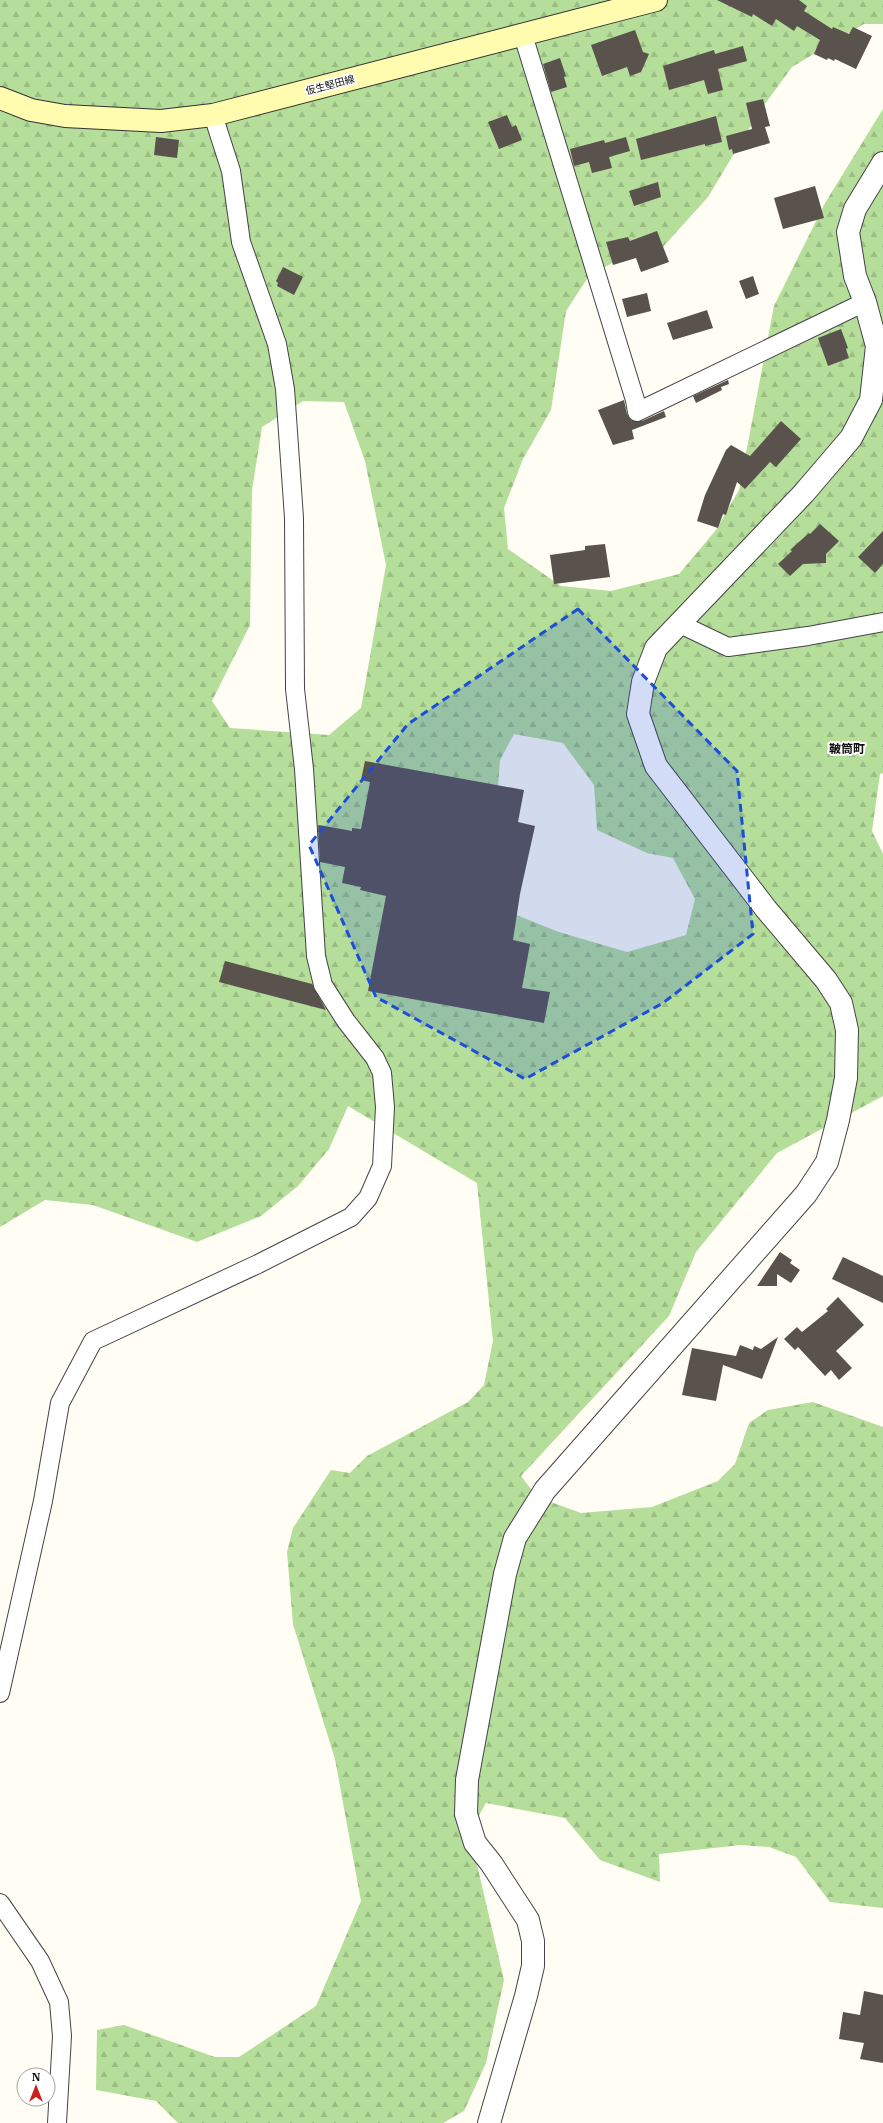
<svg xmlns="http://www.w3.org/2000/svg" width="883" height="2123" font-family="'IBM Plex Serif','Noto Sans JP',serif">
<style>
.forest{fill:url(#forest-firs);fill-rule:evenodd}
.building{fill:#5a524c}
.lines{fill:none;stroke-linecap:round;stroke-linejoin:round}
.minor-casing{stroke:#444;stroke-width:20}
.tertiary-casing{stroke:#444;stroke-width:24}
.secondary-casing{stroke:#333;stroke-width:24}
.minor{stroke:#fff;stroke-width:18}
.tertiary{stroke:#fff;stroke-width:22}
.secondary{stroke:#fffbaf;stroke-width:22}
.marked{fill:#1d4ed8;fill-opacity:0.2;stroke:#1d4ed8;stroke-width:3;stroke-dasharray:8 5;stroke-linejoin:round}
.labels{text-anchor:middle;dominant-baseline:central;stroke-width:4;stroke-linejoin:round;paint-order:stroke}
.street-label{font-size:10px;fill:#111;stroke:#fff}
.quarter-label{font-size:12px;font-weight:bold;fill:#111;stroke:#fff}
</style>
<defs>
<pattern id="forest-firs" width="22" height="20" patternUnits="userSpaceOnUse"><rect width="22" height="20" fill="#b4de99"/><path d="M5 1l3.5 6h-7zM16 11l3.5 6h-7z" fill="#9abd83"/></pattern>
</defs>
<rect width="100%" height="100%" fill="#fffdf4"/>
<path class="forest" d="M0,0H883V24H864L792,67L759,112L708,197L653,258H621L589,276L566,311L551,410L523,459L504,508L508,549L561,586L611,591L679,574L716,530L739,490L774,306L825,203L883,109V773L880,774L872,831L883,854V1096L777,1153L696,1252L669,1316L521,1476L537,1497L581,1513L652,1507L718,1481L735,1464L749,1423L768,1410L813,1402L883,1427V1908L830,1902L796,1857L769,1847L741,1845L659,1854L660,1882L600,1860L565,1818L486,1803L473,1826L474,1852L504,1980L486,2063L464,2111L443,2123H178L156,2101L96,2090L97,2030L124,2025L215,2057H239L316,2006L361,1901L335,1759L293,1624L287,1552L293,1528L331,1470L350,1473L367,1456L468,1402L484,1385L493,1341L477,1183L348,1106L329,1149L298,1186L261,1216L197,1242L93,1205L45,1200L0,1227ZM303,401L344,402L365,461L386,565L361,708L329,735L230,728L212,701L250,625L252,490L262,427ZM514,734L563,743L594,785L597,830L647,853L673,858L695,899L686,935L627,952L559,932L501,909L494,841L500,760Z"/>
<path class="building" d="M717,0H799L807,6L804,11L832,29L833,27L849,34L853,27L872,36L856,69L835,59L834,61L828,58L827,60L814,54L820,40L797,26L794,31L776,19L772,26L753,14L752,17Z
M635,30L643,52L649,54L641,72L630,76L627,67L602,76L591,45Z
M743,46L747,61L718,69L723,90L708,94L704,80L669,90L663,66L714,50L715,54Z
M560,58L566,76L564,77L567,87L551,92L543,64Z
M763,99L770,126L765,127L770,143L733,154L732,149L729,150L726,136L752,129L746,103Z
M507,115L512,127L516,125L522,140L499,149L488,122Z
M716,116L722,142L705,146V144L641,160L636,139Z
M156,137L179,140L177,158L154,155Z
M626,137L630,151L609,157L612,168L592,173L589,162L574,166L570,149L604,140L605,143Z
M658,182L661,197L634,206L629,191Z
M815,186L824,218L783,229L774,198Z
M657,231L669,262L641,272L636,258L613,265L606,242L628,237L630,241Z
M283,267L303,277L294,295L277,286L278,283L276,281Z
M753,276L759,294L746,299L739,281Z
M647,293L651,311L627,317L622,299Z
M707,310L713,328L673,340L667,323Z
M841,329L848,348L846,349L849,358L828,366L818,338Z
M728,380L729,384L721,387L722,390L696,403L693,396Z
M624,400L627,414L632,421H642L664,411L666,417L632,430L634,439L613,445L598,410Z
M781,421L801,439L776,467L770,462L745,489L737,482L726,515L723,514L718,528L697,521L705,495L726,450L731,445L750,456Z
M820,524L839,541L826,554V563L803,564L790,576L778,564L792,551L790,550L809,533L810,534Z
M883,531V564L875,573L858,557Z
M605,544L610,577L554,584L550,555L585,550V546Z
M365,761L524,790L518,822L535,826L520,894L513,940L530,944L522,988L550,992L544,1023L368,991L386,896L360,890L361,887L342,883L345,867L320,862L318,826L319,825L352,831V828L361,829L370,782L361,780Z
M225,961L312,984L326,1010L219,982Z
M780,1252L792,1260L790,1263L800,1270L791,1283L777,1274V1286H757Z
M843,1257L883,1276V1303L832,1279Z
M838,1297L864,1325L836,1351L852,1368L839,1380L831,1370L825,1376L798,1347L795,1350L784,1339L797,1327L802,1332L828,1311L826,1309Z
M778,1337L762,1379L723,1365L716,1401L682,1395L692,1348L736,1356L740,1345L753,1350L754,1346L761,1349Z
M864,1991L883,1995V2063L860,2059L864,2043L839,2039L843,2012L860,2015Z"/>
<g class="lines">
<defs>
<path id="minor" d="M523,35L635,400L637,412L865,302
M678,623L728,647L808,636L883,622
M0,1693L43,1501L60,1403L93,1341L258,1264L351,1217L368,1198L382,1166L385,1107L382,1073L375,1058L346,1021L323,985L316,956L304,769L295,689L294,518L285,389L277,344L241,242L231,171L213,115
M0,1903L40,1961L59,2002L62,2036L57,2123"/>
<path id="tertiary" d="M489,2123L526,1996L533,1966V1941L528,1920L491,1863L475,1843L466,1814L467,1780L505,1574L515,1538L545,1490L806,1194L827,1162L838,1120L846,1078L847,1030L841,1003L826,980L766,909L656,766L638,714L643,682L656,648L804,493L851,438L871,400L877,346L865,302L855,276L848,232L855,209L883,163"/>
<path id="secondary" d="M0,98L31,110L65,116L161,121L213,115L656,0"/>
</defs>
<use href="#minor" class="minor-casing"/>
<use href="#tertiary" class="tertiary-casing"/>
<use href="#secondary" class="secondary-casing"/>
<use href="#minor" class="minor"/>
<use href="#tertiary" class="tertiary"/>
<use href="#secondary" class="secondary"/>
</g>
<path class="marked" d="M578,609L737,771L753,934L663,1003L525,1079L376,997L309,845L408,724Z"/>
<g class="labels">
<g class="street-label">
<text transform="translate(330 85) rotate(-15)">仮生堅田線</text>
</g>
<g class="quarter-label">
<text x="847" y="748">鞁筒町</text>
</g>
</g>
<g transform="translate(36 2087)"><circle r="19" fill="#ffffff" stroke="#a0a0a0"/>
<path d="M0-3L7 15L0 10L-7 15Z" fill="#c92120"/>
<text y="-6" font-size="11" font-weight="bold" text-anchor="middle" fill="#111111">N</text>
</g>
</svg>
